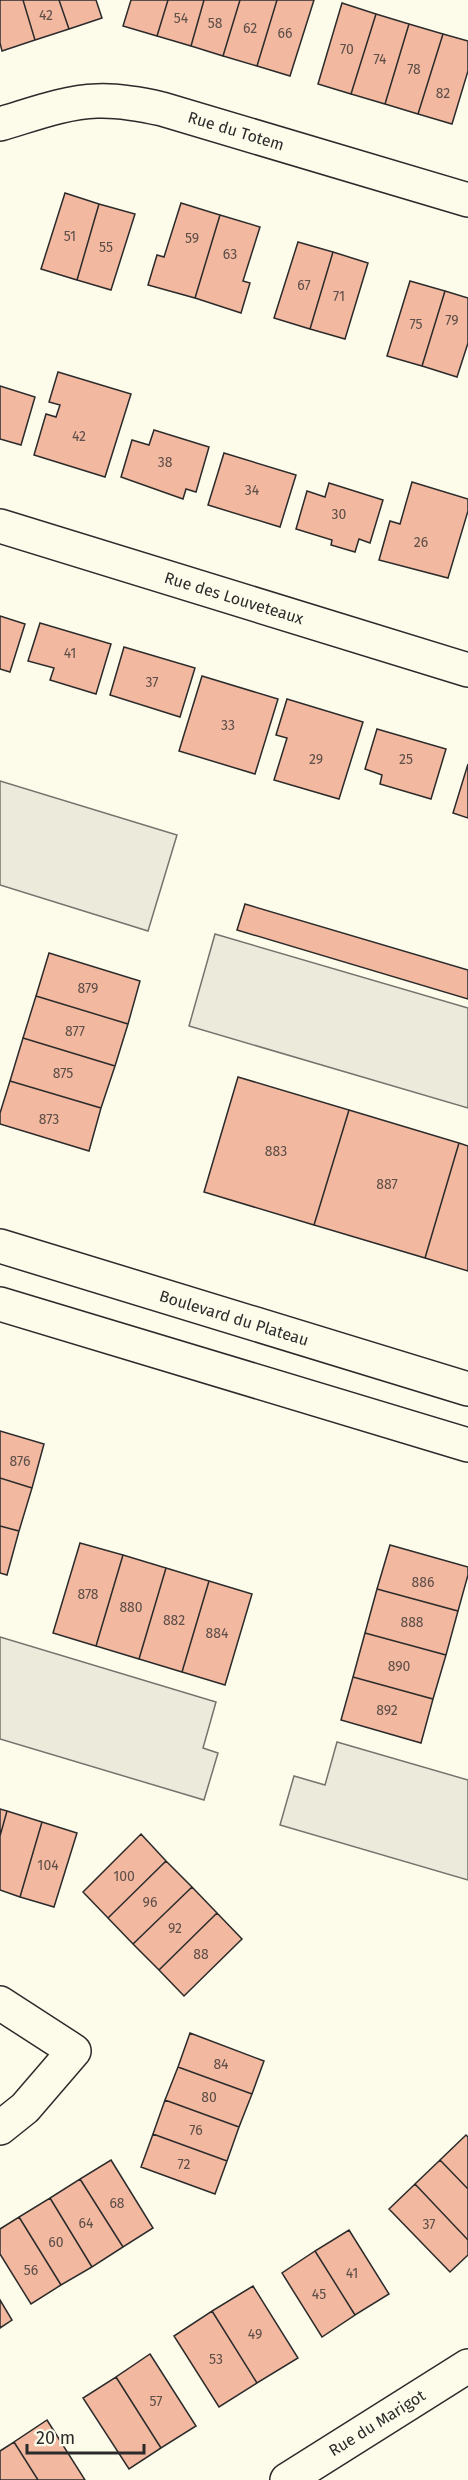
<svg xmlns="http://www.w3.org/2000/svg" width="468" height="2480" font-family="'Fira Sans',sans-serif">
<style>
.parking{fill:#eceadb;stroke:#74746e;stroke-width:1.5}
.building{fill:#f2b8a0;stroke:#2b2b2b;stroke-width:1.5}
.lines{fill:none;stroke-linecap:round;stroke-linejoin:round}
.minor-casing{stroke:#2b2b2b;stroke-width:36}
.secondary-casing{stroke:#2b2b2b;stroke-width:36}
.minor{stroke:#fdfbea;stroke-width:33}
.secondary{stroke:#fdfbea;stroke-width:33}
.labels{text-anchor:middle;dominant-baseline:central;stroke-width:4.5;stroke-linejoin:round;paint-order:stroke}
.number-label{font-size:14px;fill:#5d4e48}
.street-label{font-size:16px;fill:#2b2b2b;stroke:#fdfbea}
</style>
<rect width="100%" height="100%" fill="#fdfbea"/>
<path class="parking" d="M0,781L177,835L148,931L0,885Z
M215,934L468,1008V1108L189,1026Z
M0,1637L216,1702L203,1748L218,1753L204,1800L0,1739Z
M337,1742L468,1780V1880L280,1825L294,1776L325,1785Z"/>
<path class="building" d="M0,0H23L35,40L2,51L0,43Z
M23,0H59L69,29L35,40Z
M59,0H96L102,18L69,29Z
M131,0H168L157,36L123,26Z
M168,0H204L191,46L157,36Z
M204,0H240L223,56L191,46Z
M240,0H277L257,66L223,56Z
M277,0H314L290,76L257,66Z
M342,3L376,14L351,94L318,84Z
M376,14L409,24L385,104L351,94Z
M409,24L443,34L418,114L385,104Z
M443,34L468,41V71L452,124L418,114Z
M65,193L99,204L77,280L41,269Z
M181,203L220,215L195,298L148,285L157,255L164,257Z
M99,204L135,214L111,290L77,280Z
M220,215L260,227L243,281L250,283L241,313L195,298Z
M298,242L333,252L310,329L274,318Z
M333,252L368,263L345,339L310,329Z
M410,281L445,291L422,366L387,356Z
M445,291L468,298V343L457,377L422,366Z
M58,372L131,394L105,477L34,455L46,414L56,417L60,405L49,402Z
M0,386L35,397L21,445L0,439Z
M154,430L209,447L196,492L186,489L183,499L121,477L132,440L149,445Z
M224,453L296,475L280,527L208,505Z
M412,482L468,499V511L448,578L379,560L390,521L400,524Z
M329,483L383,500L370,543L359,539L355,552L331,545L332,540L296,529L307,491L325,497Z
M0,616L25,624L10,672L0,669Z
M40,623L111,644L96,694L50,680L54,668L28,661Z
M124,647L195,668L180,717L110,695Z
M202,676L278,699L255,774L179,751Z
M287,699L363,722L339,799L274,780L287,738L276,735Z
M377,729L446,749L431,799L380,784L382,775L365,769Z
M468,764V818L453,813Z
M245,904L468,970V999L237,930Z
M49,953L140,981L128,1024L36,996Z
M36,996L128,1024L115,1066L23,1038Z
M23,1038L115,1066L101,1108L10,1081Z
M238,1077L349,1110L314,1225L204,1192Z
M10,1081L101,1108L89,1151L0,1124V1113Z
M349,1110L459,1143L425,1258L314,1225Z
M459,1143L468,1146V1271L425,1258Z
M0,1431L44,1444L32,1488L0,1478Z
M0,1478L32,1488L19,1531L0,1526Z
M0,1526L19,1531L7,1575L0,1573Z
M80,1543L123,1555L96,1646L53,1633Z
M390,1545L468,1567V1575L458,1611L377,1589Z
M123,1555L166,1568L139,1659L96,1646Z
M166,1568L209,1581L182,1672L139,1659Z
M209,1581L252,1594L225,1685L182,1672Z
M377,1589L458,1611L446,1655L365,1633Z
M365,1633L446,1655L433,1699L353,1677Z
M353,1677L433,1699L421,1743L341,1720Z
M0,1809L7,1811L0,1836Z
M7,1811L42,1822L20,1897L0,1890V1836Z
M42,1822L77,1833L54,1907L20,1897Z
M141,1834L166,1861L108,1918L83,1892Z
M166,1861L192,1887L133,1944L108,1918Z
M192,1887L217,1913L159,1970L133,1944Z
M217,1913L242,1939L184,1996L159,1970Z
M190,2033L264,2061L252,2094L178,2067Z
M178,2067L252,2094L239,2127L165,2100Z
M165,2100L239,2127L227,2161L153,2134Z
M153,2134L227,2161L215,2194L141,2167Z
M466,2135L468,2137V2189L440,2160Z
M111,2160L153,2228L123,2247L80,2179Z
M440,2160L468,2189V2240L415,2184Z
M80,2179L123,2247L92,2267L50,2198Z
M415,2184L468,2240V2255L450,2272L389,2209Z
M50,2198L92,2267L61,2285L19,2217Z
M19,2217L61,2285L31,2304L0,2254V2229Z
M349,2230L389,2294L355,2315L315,2251Z
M315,2251L355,2315L322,2337L282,2273Z
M253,2286L298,2358L257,2383L212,2311Z
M0,2300L12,2320L0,2328Z
M212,2311L257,2383L219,2407L174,2336Z
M150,2354L196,2426L161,2448L116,2377Z
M116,2377L161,2448L129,2469L83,2398Z
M47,2420L85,2480H38L14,2442Z
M14,2442L38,2480H0V2451Z"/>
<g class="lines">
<defs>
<path id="minor" d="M0,124C31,115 64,102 97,101C119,100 140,104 162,109L468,200
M0,526L468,670
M0,2003L74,2051L25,2108L0,2128
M287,2480L468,2366"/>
<path id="secondary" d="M0,1246L468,1389
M0,1304L468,1445"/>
</defs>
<use href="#minor" class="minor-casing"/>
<use href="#secondary" class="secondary-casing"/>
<use href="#minor" class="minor"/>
<use href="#secondary" class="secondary"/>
</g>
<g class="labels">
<g class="number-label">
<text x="46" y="15">42</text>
<text x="181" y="18">54</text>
<text x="215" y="23">58</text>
<text x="250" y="28">62</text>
<text x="285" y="33">66</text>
<text x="347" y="49">70</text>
<text x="380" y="59">74</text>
<text x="414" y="69">78</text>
<text x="443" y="93">82</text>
<text x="70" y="236">51</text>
<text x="192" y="238">59</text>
<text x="106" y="247">55</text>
<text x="230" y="254">63</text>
<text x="304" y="285">67</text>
<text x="339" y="296">71</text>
<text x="452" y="320">79</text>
<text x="416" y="324">75</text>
<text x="79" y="436">42</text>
<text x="165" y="462">38</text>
<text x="252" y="490">34</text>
<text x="339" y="514">30</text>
<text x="421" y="542">26</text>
<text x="70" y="653">41</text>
<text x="152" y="682">37</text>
<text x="228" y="725">33</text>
<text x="316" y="759">29</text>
<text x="406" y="759">25</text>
<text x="88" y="988">879</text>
<text x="75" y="1031">877</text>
<text x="63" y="1073">875</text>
<text x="49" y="1119">873</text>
<text x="276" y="1151">883</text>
<text x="387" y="1184">887</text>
<text x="20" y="1461">876</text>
<text x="423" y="1582">886</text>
<text x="88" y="1594">878</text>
<text x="131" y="1607">880</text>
<text x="174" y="1620">882</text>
<text x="412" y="1622">888</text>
<text x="217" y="1633">884</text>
<text x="399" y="1666">890</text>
<text x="387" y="1710">892</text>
<text x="48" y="1865">104</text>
<text x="124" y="1876">100</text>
<text x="150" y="1902">96</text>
<text x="175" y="1928">92</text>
<text x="201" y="1954">88</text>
<text x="221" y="2064">84</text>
<text x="209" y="2097">80</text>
<text x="196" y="2130">76</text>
<text x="184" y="2164">72</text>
<text x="117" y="2203">68</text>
<text x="86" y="2223">64</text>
<text x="429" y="2224">37</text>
<text x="56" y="2242">60</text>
<text x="31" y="2270">56</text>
<text x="352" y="2273">41</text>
<text x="319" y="2294">45</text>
<text x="255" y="2334">49</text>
<text x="216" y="2359">53</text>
<text x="156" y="2401">57</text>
</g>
<g class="street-label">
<text transform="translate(236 131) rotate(17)">Rue du Totem</text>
<text transform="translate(234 598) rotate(17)">Rue des Louveteaux</text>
<text transform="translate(234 1318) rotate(17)">Boulevard du Plateau</text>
<text transform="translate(377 2423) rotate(-32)">Rue du Marigot</text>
</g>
</g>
<path d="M27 2444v9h117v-9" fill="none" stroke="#2b2b2b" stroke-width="3"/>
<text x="36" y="2444" font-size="18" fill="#2b2b2b" stroke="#fdfbea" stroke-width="4.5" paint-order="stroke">20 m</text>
</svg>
